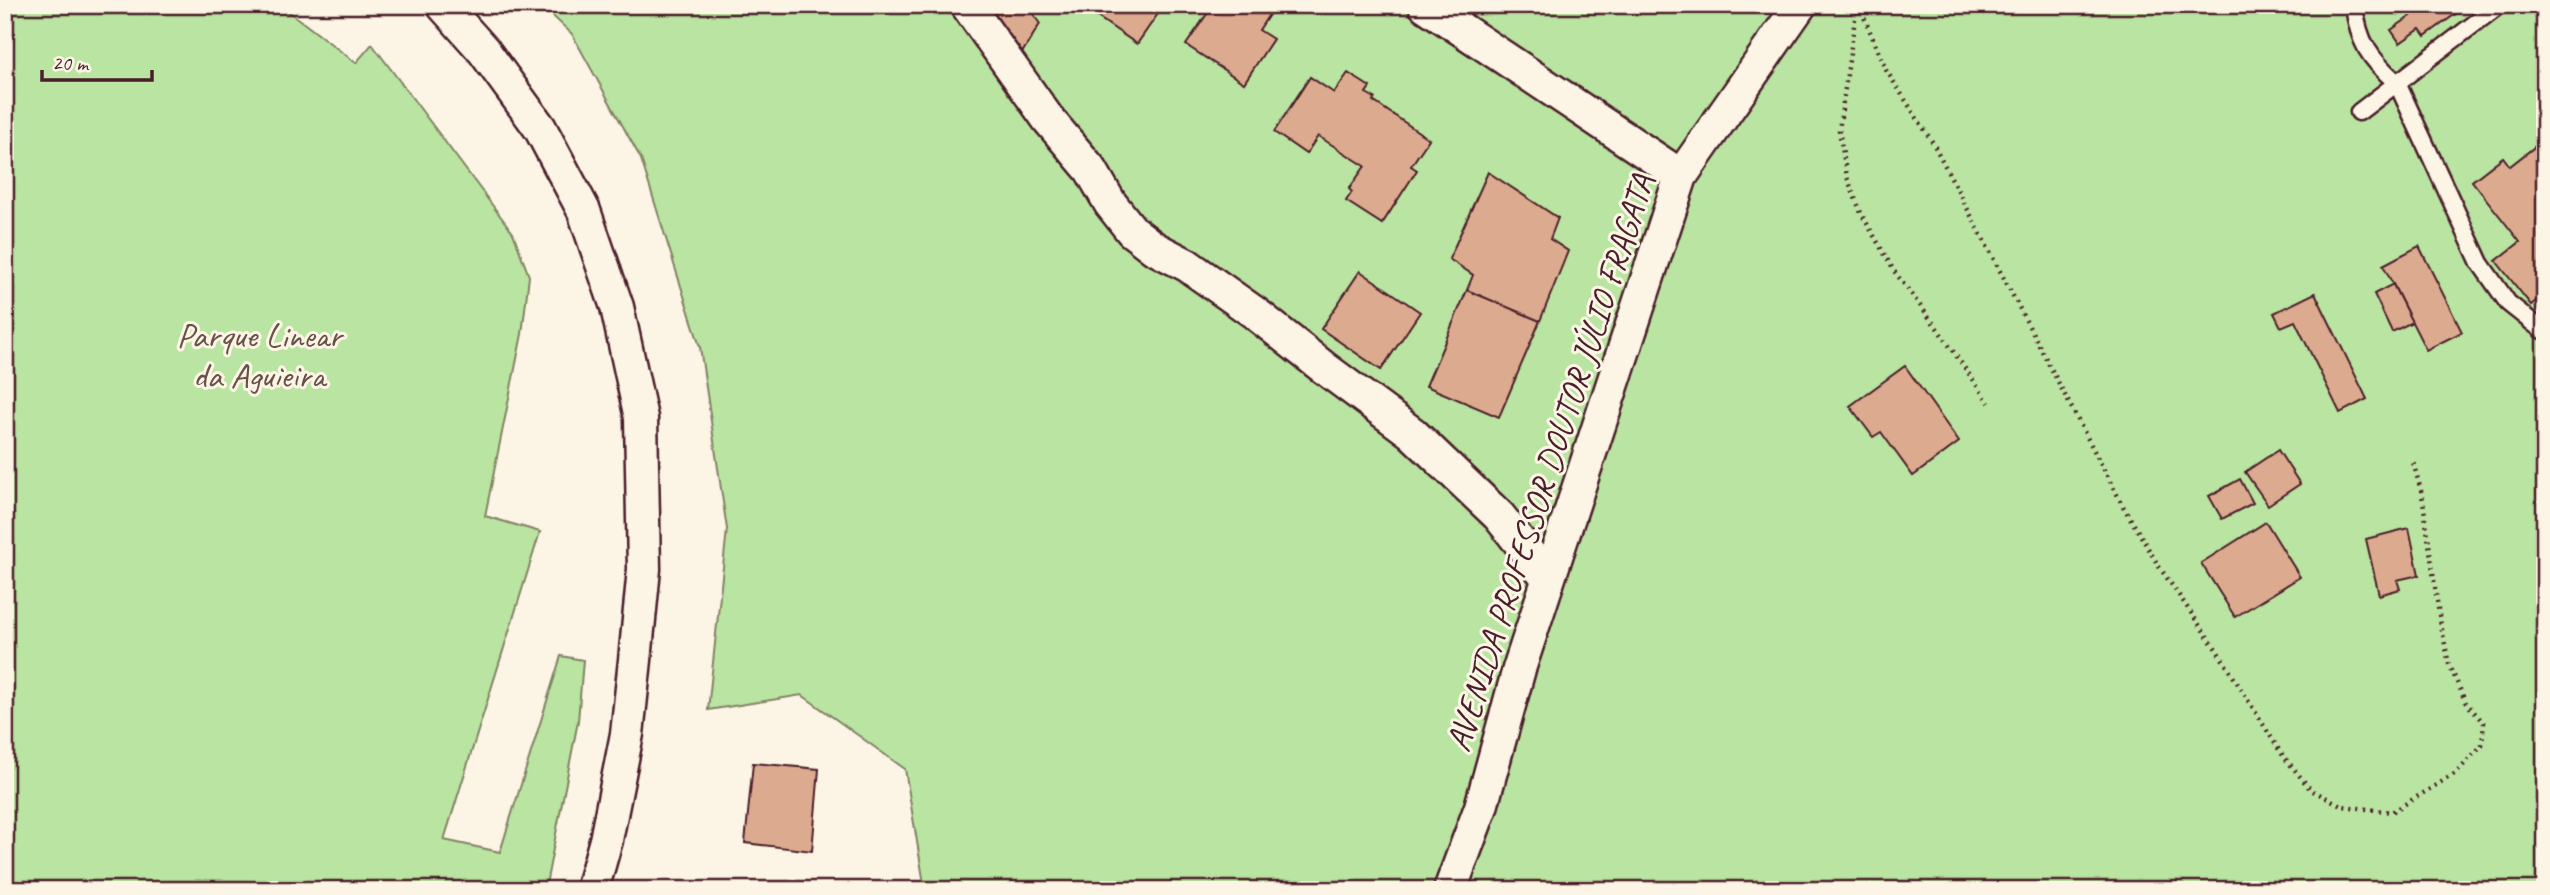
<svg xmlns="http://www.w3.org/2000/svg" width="2550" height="895" font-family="Caveat,sans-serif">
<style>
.green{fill:#bae4a1;stroke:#828266;stroke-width:2}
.building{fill:#dcab8f;stroke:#4a1f2b;stroke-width:2}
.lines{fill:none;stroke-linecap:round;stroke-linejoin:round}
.service-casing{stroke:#4a1f2b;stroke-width:21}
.minor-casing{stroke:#4a1f2b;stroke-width:37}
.path{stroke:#4a1f2b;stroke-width:4.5;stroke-dasharray:2 5;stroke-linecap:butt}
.service{stroke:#fcf5e5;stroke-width:16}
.minor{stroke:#fcf5e5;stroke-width:32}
.labels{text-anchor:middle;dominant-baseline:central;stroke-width:6;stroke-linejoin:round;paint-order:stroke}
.park-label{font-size:35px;fill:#665048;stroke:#fcf5e5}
.street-label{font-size:35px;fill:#4a1f2b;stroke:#fcf5e5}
</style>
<rect width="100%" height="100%" fill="#fcf5e5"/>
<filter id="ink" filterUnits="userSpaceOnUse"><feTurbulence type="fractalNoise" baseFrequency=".0143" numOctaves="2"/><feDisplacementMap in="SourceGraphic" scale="14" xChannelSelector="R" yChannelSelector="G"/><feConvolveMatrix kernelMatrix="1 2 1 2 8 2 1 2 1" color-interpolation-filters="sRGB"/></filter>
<g filter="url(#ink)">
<path class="green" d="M5,5H280L356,63L372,44L513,233L529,276L522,334L485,516L540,532L444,840L500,852L561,656L583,660L578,721L545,890H5Z
M541,5H2545V890H925L905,769L802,695L708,710L727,529L700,347L641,159L572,34Z"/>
<path class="building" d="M981,5H1027L1040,24L1017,61Z
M1080,5H1164L1137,44Z
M1213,5H1258L1270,13L1259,30L1273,39L1244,83L1186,45Z
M2393,5H2468L2425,36L2420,29L2400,43L2391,30L2411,16L2404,7L2398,11Z
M1348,73L1370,87L1366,93L1375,98L1373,101L1429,139L1411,166L1417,170L1382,224L1346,201L1352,192L1349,189L1365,166L1318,136L1306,154L1274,132L1310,77L1334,93Z
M2537,145L2545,155V294L2531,305L2496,261L2520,242L2472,181L2503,157L2510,166Z
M1488,172L1558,218L1550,239L1568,251L1540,321L1467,290L1473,275L1449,259Z
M2419,246L2462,332L2426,350L2383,265Z
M1360,271L1420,312L1381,370L1321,329Z
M2393,284L2412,322L2392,332L2374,294Z
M1467,290L1540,321L1499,417L1426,386Z
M2315,293L2367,399L2340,413L2295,321L2281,327L2274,313Z
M1905,366L1959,442L1913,476L1881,432L1873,437L1850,406Z
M2278,450L2300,484L2268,505L2245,472Z
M2240,479L2253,503L2222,519L2209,496Z
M2266,522L2300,577L2235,617L2201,563Z
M2409,528L2419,575L2397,580L2400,589L2379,595L2366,539Z
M753,763L819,769L812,851L745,843Z"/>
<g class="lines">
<defs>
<path id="service" d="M2354,5C2358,42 2370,59 2397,83L2480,263L2508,303L2542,330
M2359,112L2499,5"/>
<path id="minor" d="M443,5L484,51L540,128L584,211L617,307L641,418L644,569L635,660L627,734L606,840L592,890
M967,5L1048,119L1091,170L1110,203L1132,231L1154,248L1187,265L1255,313L1323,367L1412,433L1499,516L1548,578
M1425,5L1681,176
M1450,890L1481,807L1519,669L1681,176L1800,5"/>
</defs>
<use href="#service" class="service-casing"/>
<use href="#minor" class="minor-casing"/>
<path class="path" d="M1857,5L1839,130L1847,177L1861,213L1894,271L1937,328L1989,403
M1859,5L1886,70L1933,143L2123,506L2158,565L2218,652L2281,753L2311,790L2343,806L2392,812L2456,773L2482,745L2484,723L2466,703L2449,664L2439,615L2422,494L2413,462"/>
<use href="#service" class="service"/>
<use href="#minor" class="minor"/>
</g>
</g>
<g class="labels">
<g class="park-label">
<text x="259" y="335">Parque Linear<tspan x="259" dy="40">da Aguieira</tspan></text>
</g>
<g class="street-label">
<text transform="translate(1550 463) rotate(-72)">AVENIDA PROFESSOR DOUTOR JÚLIO FRAGATA</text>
</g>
</g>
<rect width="2550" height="895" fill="none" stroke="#fcf5e5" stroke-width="28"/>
<rect x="14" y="14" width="2522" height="867" fill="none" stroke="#4a1f2b" stroke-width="2.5" filter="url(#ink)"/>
<path d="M42 70v10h110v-10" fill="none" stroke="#4a1f2b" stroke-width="3.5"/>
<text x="52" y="70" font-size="21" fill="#4a1f2b" stroke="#fcf5e5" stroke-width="5" paint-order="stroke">20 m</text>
</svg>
